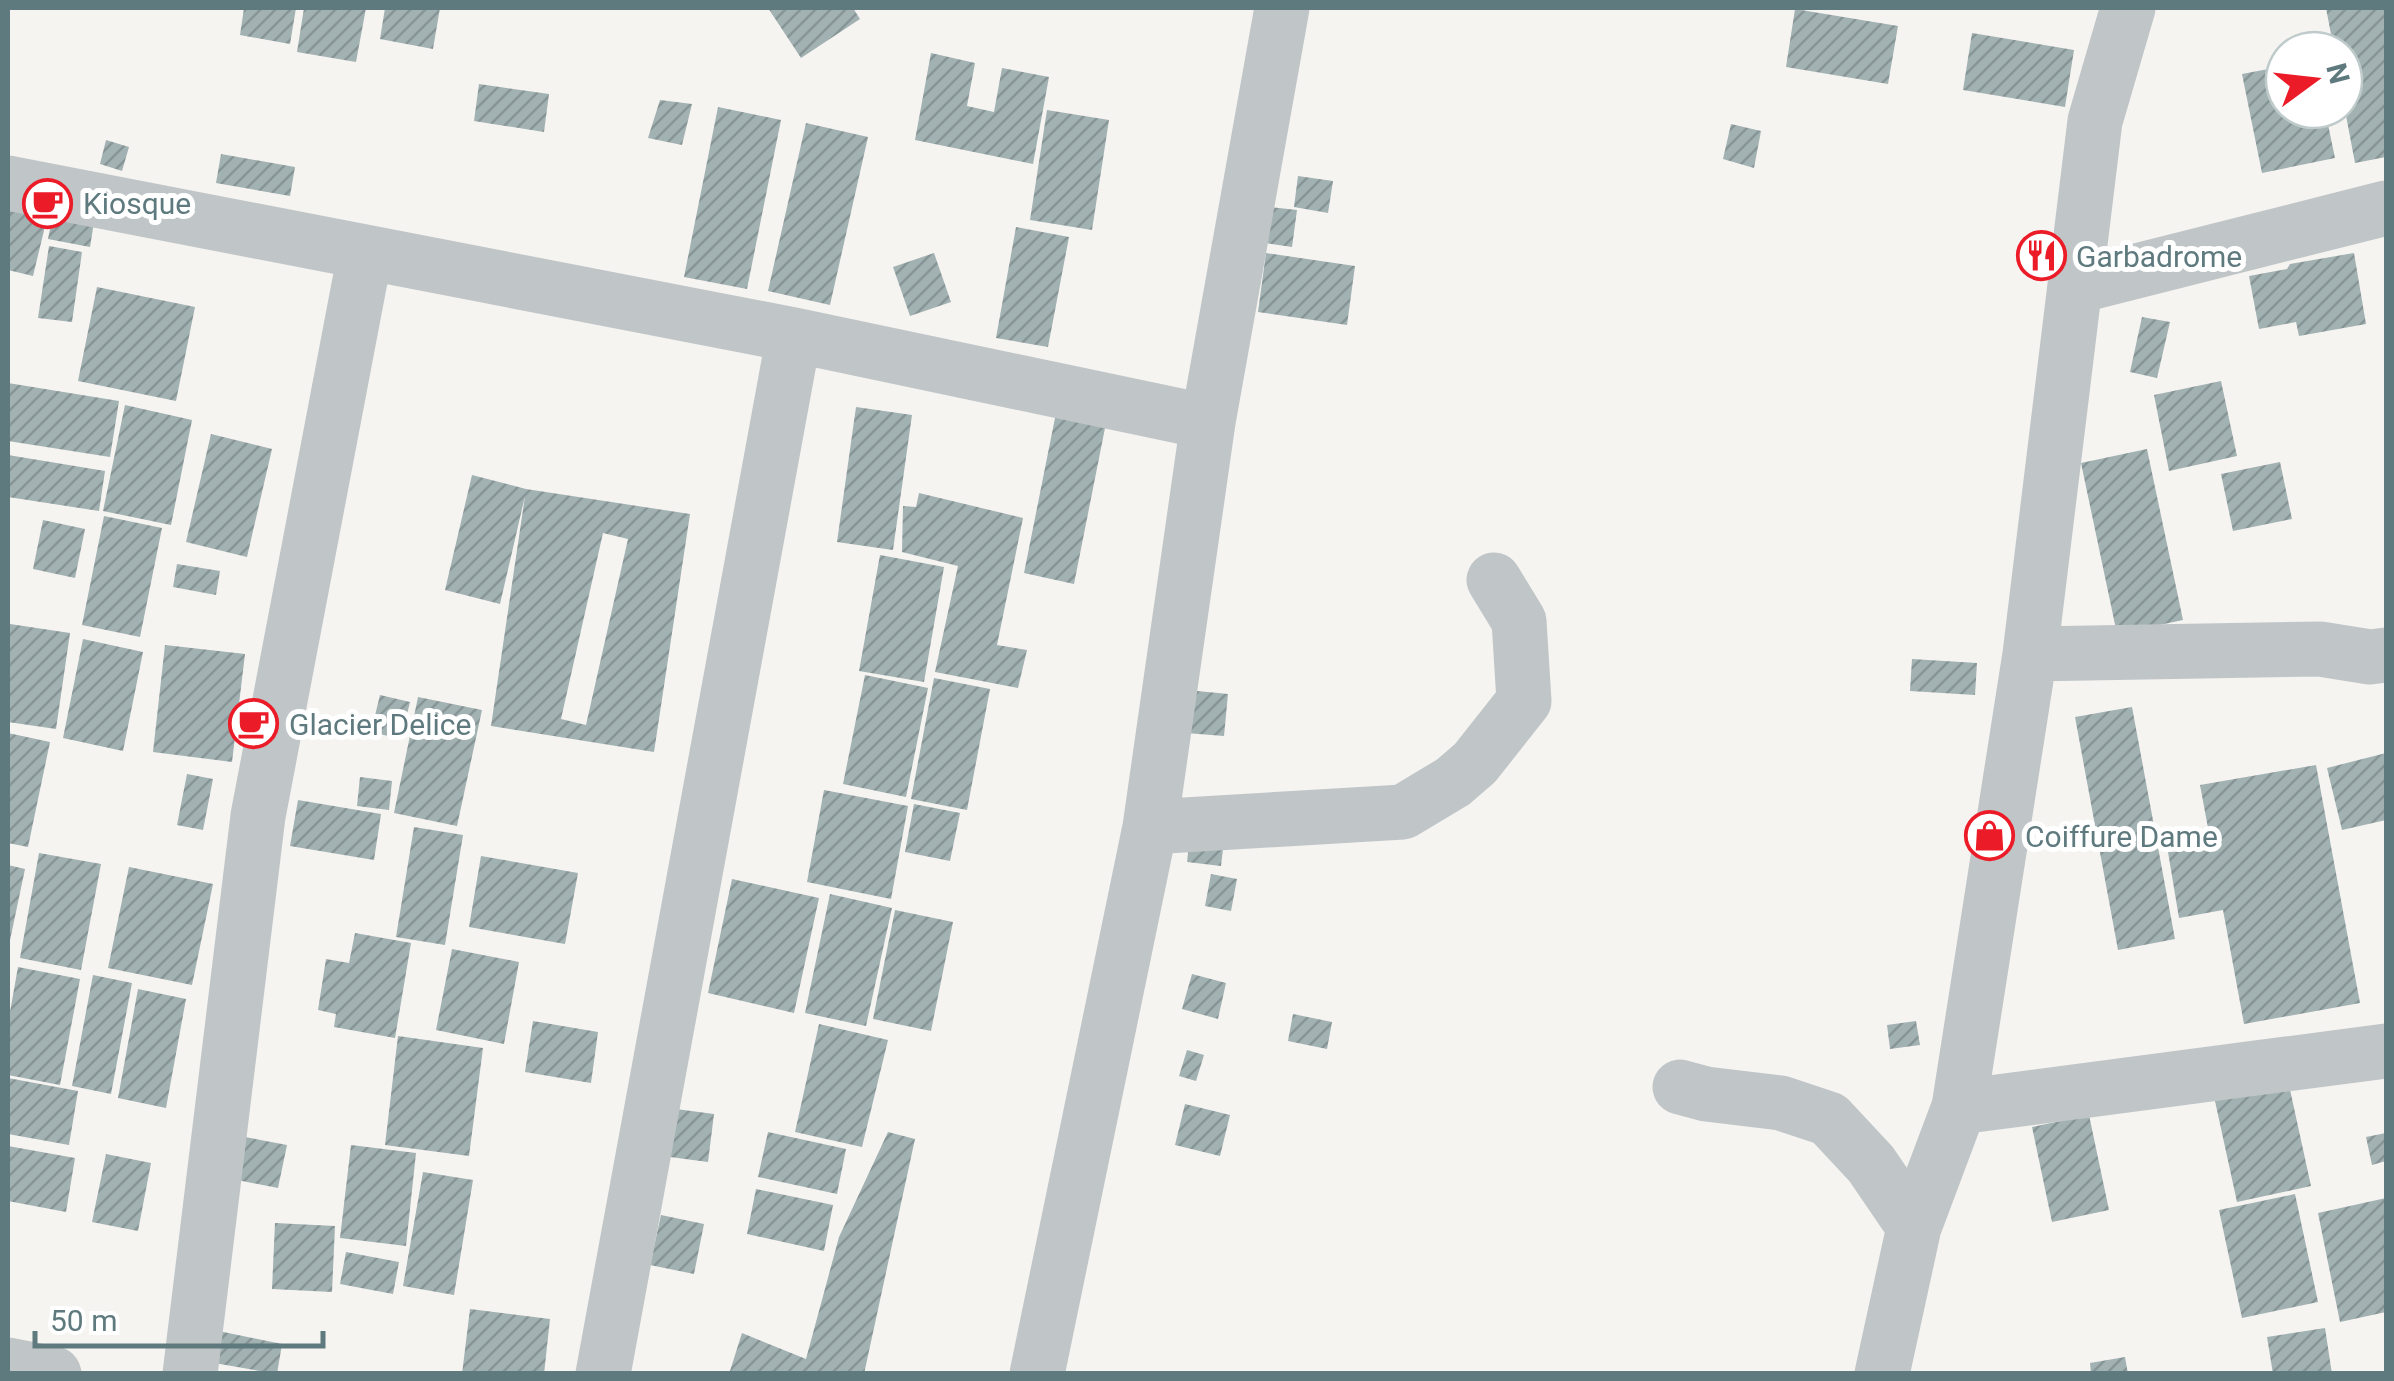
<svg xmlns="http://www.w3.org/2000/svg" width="2394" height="1381" font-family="Roboto,sans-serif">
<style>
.building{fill:url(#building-hatch);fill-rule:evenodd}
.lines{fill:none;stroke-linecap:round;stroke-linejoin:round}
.minor{stroke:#c0c6c8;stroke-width:55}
.labels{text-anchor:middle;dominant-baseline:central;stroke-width:10;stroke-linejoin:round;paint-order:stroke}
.poi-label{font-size:30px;fill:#5f7a7e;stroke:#fff;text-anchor:start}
</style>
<defs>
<pattern id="building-hatch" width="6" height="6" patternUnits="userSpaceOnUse" patternTransform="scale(2.5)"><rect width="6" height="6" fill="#a2b1b2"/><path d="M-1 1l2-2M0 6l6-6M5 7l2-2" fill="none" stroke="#879596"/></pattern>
</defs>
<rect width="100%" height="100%" fill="#f6f4f1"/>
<path class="building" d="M244,8H296L290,44L240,35Z
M304,8H366L356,62L297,52Z
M385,8H440L433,49L380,39Z
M768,8H853L860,19L801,58Z
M2326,8H2386V157L2355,163L2344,105V50H2334Z
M1795,9L1898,26L1888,84L1786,67Z
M1972,33L2074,50L2065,107L1963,90Z
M931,53L975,63L967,106L994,112L1002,68L1049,77L1033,164L915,140Z
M2284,66V110H2325L2335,158L2262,173L2242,74Z
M479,84L549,94L544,132L474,121Z
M660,100L692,104L682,145L648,138Z
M718,107L781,120L747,289L684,277Z
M1047,110L1109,120L1092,230L1030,220Z
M806,123L868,137L830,305L768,291Z
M1731,124L1761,131L1754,168L1723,159Z
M106,140L129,147L122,171L100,164Z
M221,154L295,167L290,196L216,183Z
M1298,176L1333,181L1328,213L1294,207Z
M8,204L48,214L33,276L8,270Z
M1270,207L1297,210L1292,247L1265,243Z
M53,214L94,222L90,247L48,239Z
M1016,227L1069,237L1048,347L996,338Z
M49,246L82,252L72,322L38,318Z
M934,253L951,302L910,316L893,267Z
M1266,253L1355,266L1347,325L1258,312Z
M2354,253L2366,324L2299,336L2296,322L2259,329L2249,276L2287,269L2290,264Z
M97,287L195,307L176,401L78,381Z
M2142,317L2170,322L2157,378L2130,372Z
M2221,381L2237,456L2169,471L2154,395Z
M8,383L119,401L110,457L8,441Z
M125,405L192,420L171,525L103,511Z
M856,407L912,415L893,550L837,542Z
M1057,408L1107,418L1074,584L1024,573Z
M211,434L272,449L247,557L186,542Z
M2147,449L2183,620L2117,634L2081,463Z
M8,455L105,471L99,511L8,497Z
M2280,462L2292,519L2233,531L2221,474Z
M472,475L526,489L690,514L654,752L491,726L525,496L500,604L445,590ZM603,533L628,539L586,725L561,719Z
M919,493L1023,518L997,645L1027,650L1018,688L935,672L958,566L902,552L903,506L916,507Z
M104,516L162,528L140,637L82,625Z
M43,520L85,529L75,578L33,569Z
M880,555L944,567L924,682L859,671Z
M177,564L220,571L216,595L173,587Z
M10,624L70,633L56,729L8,722Z
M83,639L143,652L123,751L63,738Z
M165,645L245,654L232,762L153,752Z
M1912,659L1977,663L1975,695L1910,691Z
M865,675L928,688L906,797L843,784Z
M934,678L990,689L967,810L911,799Z
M1177,689L1228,694L1224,736L1173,732Z
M380,695L410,702L401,739L371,732Z
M418,697L482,710L457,826L394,813Z
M2132,707L2175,939L2118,950L2075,717Z
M8,733L50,742L28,847L8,843Z
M2386,753V820L2342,830L2327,768Z
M2316,765L2360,1003L2244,1024L2223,910L2179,918L2168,852L2211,844L2200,785Z
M187,774L213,779L203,830L177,825Z
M360,777L392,781L389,810L357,806Z
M824,790L908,806L891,899L807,882Z
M298,800L381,814L374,860L290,846Z
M914,804L960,813L950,861L905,852Z
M414,827L463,835L445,945L396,937Z
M1189,845L1223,849L1221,866L1187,862Z
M39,853L101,864L81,970L20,958Z
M481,856L578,873L565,944L469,927Z
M8,865L25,869L9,945H8Z
M129,867L213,884L192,985L108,968Z
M1211,874L1237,879L1231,911L1205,906Z
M732,879L819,898L794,1013L708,993Z
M830,894L892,908L866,1026L805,1013Z
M895,910L953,922L931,1031L873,1019Z
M355,933L411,943L395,1038L334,1027L336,1014L318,1010L326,959L349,963Z
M452,949L519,962L504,1044L436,1030Z
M18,967L80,979L60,1085L8,1075V1023Z
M1192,974L1226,983L1218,1019L1182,1009Z
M93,975L132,983L111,1094L72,1086Z
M138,989L186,999L166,1108L118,1098Z
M1293,1014L1332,1022L1327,1049L1288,1041Z
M533,1021L598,1032L591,1083L525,1072Z
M1916,1021L1920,1045L1890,1049L1887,1025Z
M819,1024L888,1040L862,1147L795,1132Z
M398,1036L483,1048L469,1156L385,1145Z
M1187,1050L1204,1055L1196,1081L1179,1076Z
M8,1078L78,1091L69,1145L8,1134Z
M2289,1085L2311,1186L2237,1202L2215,1101Z
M1185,1104L1230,1115L1220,1156L1175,1145Z
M676,1109L714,1114L708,1162L670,1157Z
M2089,1115L2109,1210L2052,1222L2032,1127Z
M768,1132L846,1149L837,1194L758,1177Z
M888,1132L915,1139L864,1374H729L742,1333L806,1359L839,1237Z
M2386,1133V1161L2372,1165L2366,1137Z
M245,1137L287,1145L278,1188L237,1180Z
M351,1145L416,1153L406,1246L340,1238Z
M8,1146L75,1158L66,1212L8,1201Z
M106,1154L151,1163L138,1231L92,1222Z
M423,1172L473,1180L454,1295L403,1286Z
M756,1189L833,1205L824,1251L747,1234Z
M2295,1194L2318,1302L2242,1318L2219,1210Z
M2386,1198V1312L2340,1322L2318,1213Z
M661,1215L704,1224L694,1274L650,1265Z
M275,1223L335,1226L332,1292L272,1289Z
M346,1252L399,1262L393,1294L340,1284Z
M470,1309L550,1319L544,1374H462Z
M2325,1328L2332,1374H2273L2267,1337Z
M209,1329L282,1344L277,1374L203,1361Z
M2125,1357L2128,1374H2091L2090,1363Z"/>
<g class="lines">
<path class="minor" d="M8,183L794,335L1208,422
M2077,286L2386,208
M2030,654L2320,649L2370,657L2386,655
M1150,827L1403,812L1453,782L1475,763L1524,701L1519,621L1494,580
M1680,1087L1706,1094L1781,1103L1829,1119L1871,1164L1914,1227
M1959,1107L2386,1051
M8,1365L54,1374
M190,1374L258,816L365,254
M603,1374L794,335
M1037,1374L1150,827L1208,422L1282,8
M1882,1374L1914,1227L1959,1107L2030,654L2095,121L2128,8"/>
</g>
<defs>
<symbol id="cafe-ring" viewBox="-11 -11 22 22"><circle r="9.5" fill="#fff" stroke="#ec1b28" stroke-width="1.5"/><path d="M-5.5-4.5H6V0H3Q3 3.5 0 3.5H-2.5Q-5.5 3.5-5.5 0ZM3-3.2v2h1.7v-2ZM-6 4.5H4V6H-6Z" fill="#ec1b28"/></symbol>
<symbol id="restaurant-ring" viewBox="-11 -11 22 22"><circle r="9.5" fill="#fff" stroke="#ec1b28" stroke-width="1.5"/><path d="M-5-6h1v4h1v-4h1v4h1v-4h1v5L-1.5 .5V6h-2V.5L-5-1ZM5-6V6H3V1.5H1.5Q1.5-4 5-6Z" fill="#ec1b28"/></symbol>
<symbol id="shop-ring" viewBox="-11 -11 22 22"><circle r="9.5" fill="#fff" stroke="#ec1b28" stroke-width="1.5"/><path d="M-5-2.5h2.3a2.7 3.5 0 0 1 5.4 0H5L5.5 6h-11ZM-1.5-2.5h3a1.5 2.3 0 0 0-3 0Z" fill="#ec1b28"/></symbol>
</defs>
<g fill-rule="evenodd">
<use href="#cafe-ring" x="20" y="176" width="55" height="55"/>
<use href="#restaurant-ring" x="2014" y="228" width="55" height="55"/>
<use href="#cafe-ring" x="226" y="696" width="55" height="55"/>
<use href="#shop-ring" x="1962" y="808" width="55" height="55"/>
</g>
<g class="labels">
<g class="poi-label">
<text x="83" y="203">Kiosque</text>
<text x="2076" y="256">Garbadrome</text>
<text x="289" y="724">Glacier Delice</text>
<text x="2025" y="836">Coiffure Dame</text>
</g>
</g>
<rect width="2394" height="1381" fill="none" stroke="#5f7a7e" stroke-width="20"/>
<g transform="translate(2314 80) rotate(75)"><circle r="48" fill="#ffffff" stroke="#bfcacb" stroke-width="2.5"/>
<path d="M0-8L18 38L0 25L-18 38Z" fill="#ec1b28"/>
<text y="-15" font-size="28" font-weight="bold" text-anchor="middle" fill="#5f7a7e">N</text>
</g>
<path d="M35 1331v15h288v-15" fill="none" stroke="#5f7a7e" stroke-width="5"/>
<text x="50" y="1331" font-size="30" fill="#5f7a7e" stroke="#ffffff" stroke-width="8" paint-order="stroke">50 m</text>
</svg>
